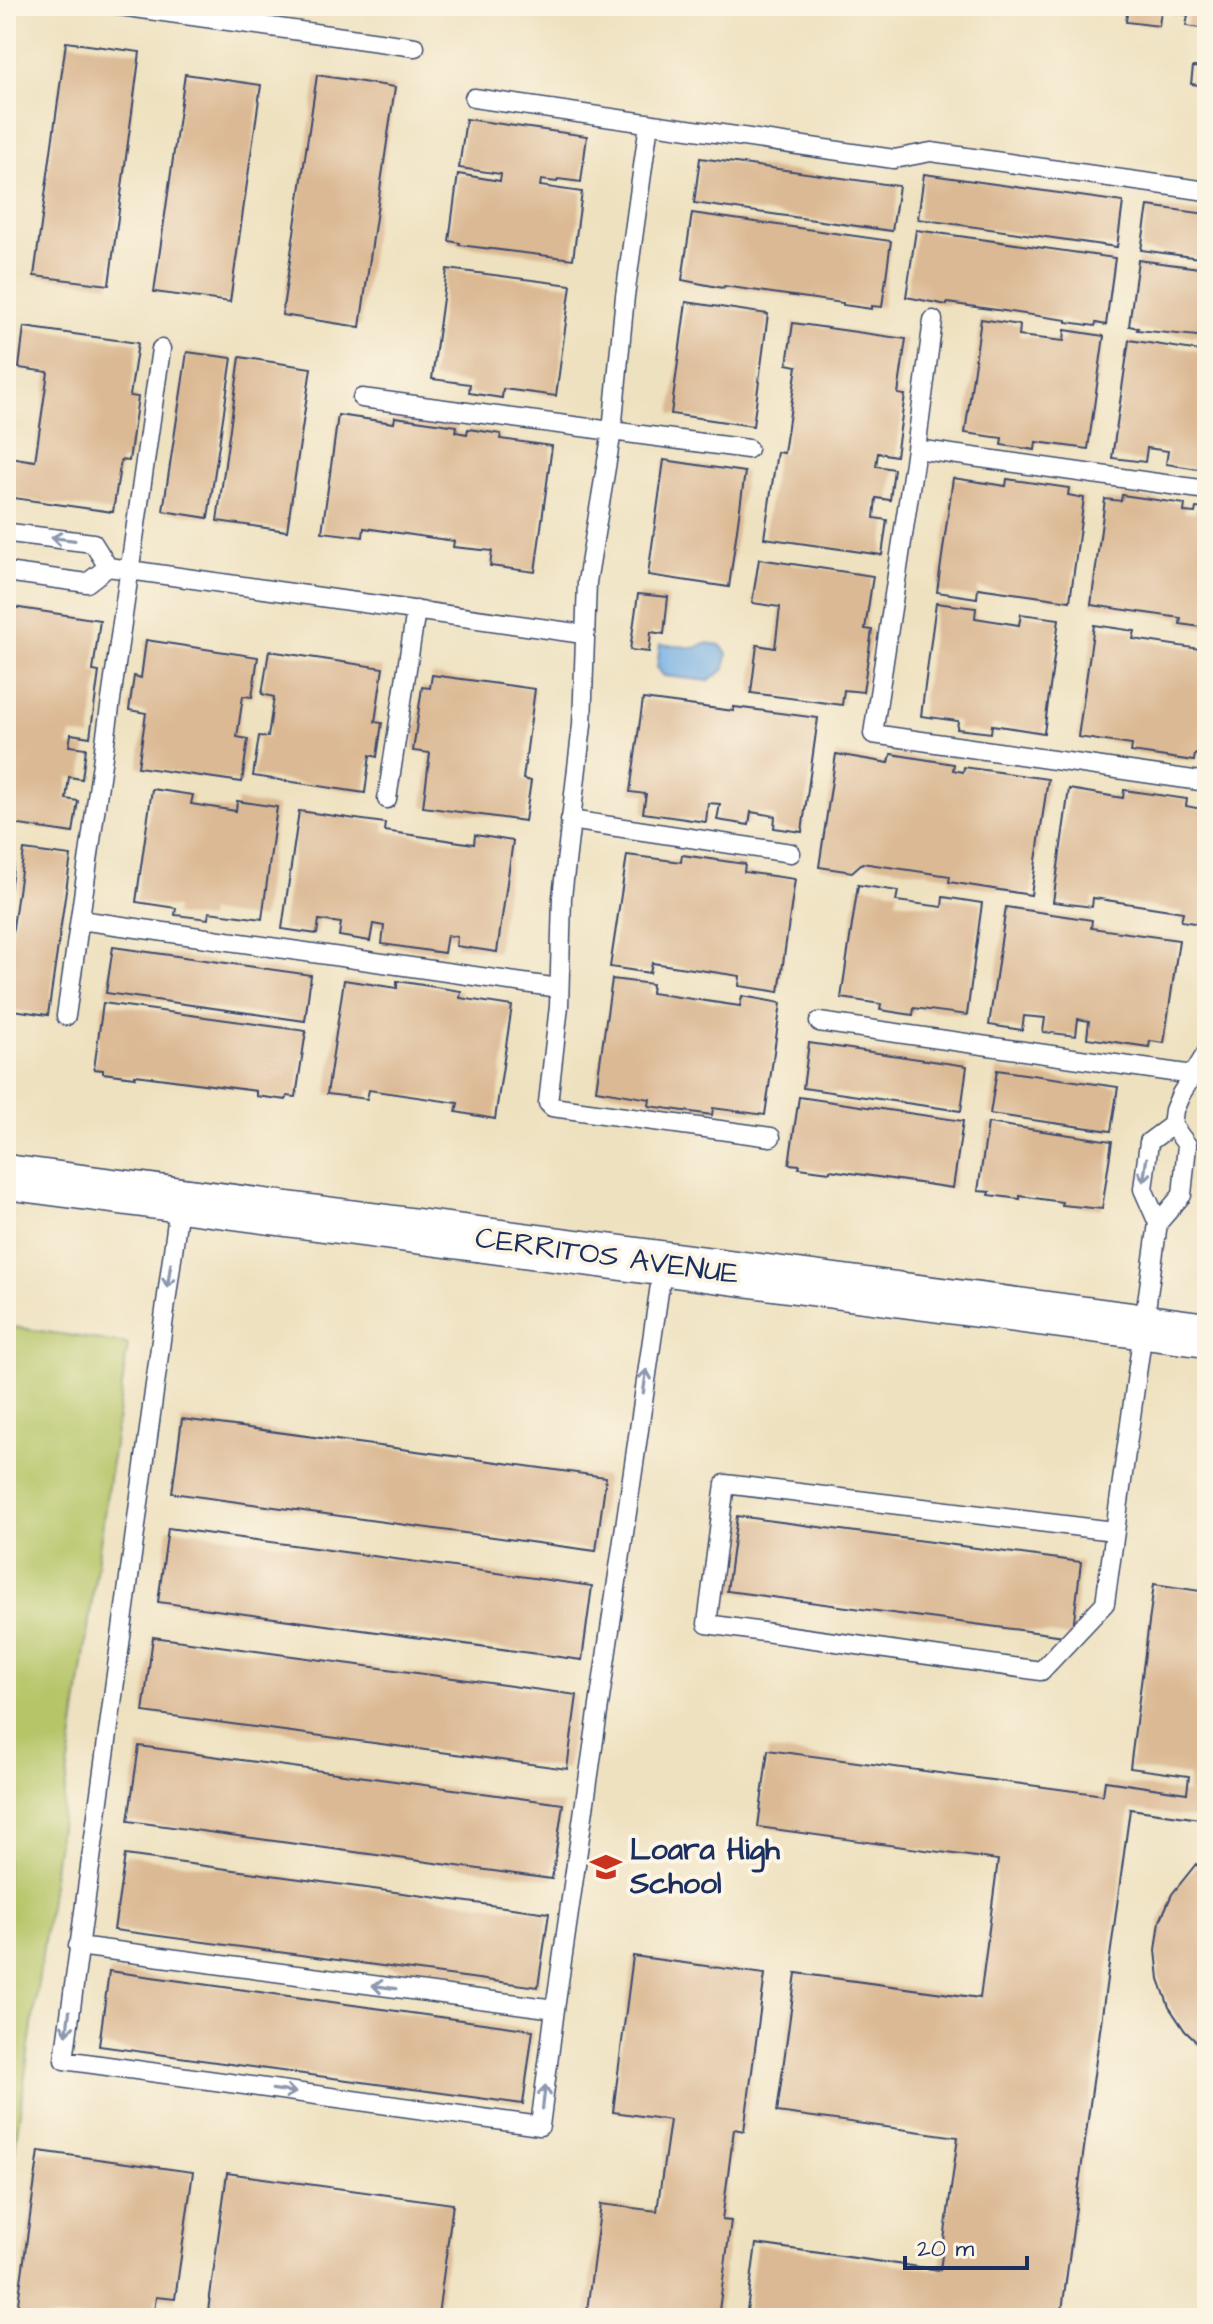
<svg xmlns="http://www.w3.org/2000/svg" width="1213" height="2324" font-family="'Architects Daughter',sans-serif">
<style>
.green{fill:#b6c568;stroke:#687a63;stroke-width:2}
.water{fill:#72ade3;stroke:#466ea0;stroke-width:2}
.building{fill:#dbb994}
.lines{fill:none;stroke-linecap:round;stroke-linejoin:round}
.service-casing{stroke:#3b4a6d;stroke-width:21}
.tertiary-casing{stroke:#3b4a6d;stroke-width:47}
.service{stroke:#fff;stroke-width:18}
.tertiary{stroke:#fff;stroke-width:44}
.oneway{stroke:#8d97ae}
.labels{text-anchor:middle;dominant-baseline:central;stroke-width:8;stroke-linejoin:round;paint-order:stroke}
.street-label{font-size:30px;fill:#1b2f5e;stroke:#fcf5e5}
.poi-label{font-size:30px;font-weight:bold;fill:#1b2f5e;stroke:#fcf5e5;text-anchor:start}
</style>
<rect width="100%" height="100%" fill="#fcf5e5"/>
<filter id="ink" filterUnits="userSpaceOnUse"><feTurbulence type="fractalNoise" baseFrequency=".0125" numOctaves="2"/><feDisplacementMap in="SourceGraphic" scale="16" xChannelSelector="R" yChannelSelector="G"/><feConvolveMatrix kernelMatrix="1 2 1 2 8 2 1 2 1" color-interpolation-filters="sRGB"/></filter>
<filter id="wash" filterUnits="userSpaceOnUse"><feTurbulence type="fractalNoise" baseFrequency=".006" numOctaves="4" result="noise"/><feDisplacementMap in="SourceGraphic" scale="32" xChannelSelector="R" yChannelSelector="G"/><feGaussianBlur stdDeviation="1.8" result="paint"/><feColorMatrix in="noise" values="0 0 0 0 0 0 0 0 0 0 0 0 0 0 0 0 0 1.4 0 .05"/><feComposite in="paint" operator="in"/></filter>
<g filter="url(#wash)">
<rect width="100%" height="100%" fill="#eee1bf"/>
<path class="green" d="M6,1326L128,1344L6,2211Z"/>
<path class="water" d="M705,643L720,645L727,653L725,669L709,681L664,676L657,668L660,644L696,648Z"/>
<g id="blocks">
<path class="building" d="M1128,6H1207V29L1186,26L1188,15L1161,11L1159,26L1126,22Z
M66,42L140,52L109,285L34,276Z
M1193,67L1207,68V86L1191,84Z
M185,74L261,85L230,302L154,292Z
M317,75L395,87L360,327L282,315Z
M466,119L587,136L581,182L558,179L557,182L541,180L540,186L582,192L573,259L459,245L460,243L449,241L458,174L500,181L501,174L459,168Z
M700,158L899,186L892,231L694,203Z
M924,174L1123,202L1117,247L918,219Z
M1148,206L1207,214V259L1141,250Z
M692,213L891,241L882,307L872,306V309L843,305V303L724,286L723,288L682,280Z
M916,230L1115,258L1106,325L1096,323L1095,326L1067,322V320L947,303V305L906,297Z
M1138,260L1207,269V337L1137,330L1138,328L1129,326Z
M447,269L571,285L556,396L503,389L502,398L469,393L470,384L432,379Z
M686,302L768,314L753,426L671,414Z
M981,319L1020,325L1019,336L1064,341L1065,330L1104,336L1088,449L1036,442L1035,450L1001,445L1002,438L965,433Z
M793,323L906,339L898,394L905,395L896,456L878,453L876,466L894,469L890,500L876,498L874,518L887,520L882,555L764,538L777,452L784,453L797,366L787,364Z
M24,327L138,343L130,396L138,397L129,461L121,460L113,512L6,497L8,457L35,461L48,372L19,368Z
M1129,340L1207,352V453L1201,452L1198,469L1166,464L1168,451L1147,448L1145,462L1112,458Z
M187,352L232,358L208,518L163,511Z
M240,357L311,368L287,531L217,521Z
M338,415L394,423L395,417L457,426L456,432L467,434L468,429L501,434L500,439L552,446L535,572L490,566L492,551L453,547L454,541L364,528L363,537L322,532Z
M664,460L745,472L729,587L648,575Z
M953,478L1006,486L1007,479L1069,488L1068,495L1084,498L1070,601L978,588L977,598L937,592Z
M1122,495L1185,504L1184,512L1195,513L1196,508L1207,509V628L1180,624L1181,618L1091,605L1105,499L1121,501Z
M759,559L873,576L865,629L872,630L863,692L844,690L842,705L751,693L757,645L775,648L780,607L752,603Z
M638,594L668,597L664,634L651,632L649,652L630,650Z
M936,603L976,608L975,618L1019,625L1021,614L1059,619L1044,733L992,725L991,733L957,729L958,721L921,716Z
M6,606L100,620L93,671L99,672L90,737L71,734L69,746L86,748L82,779L69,777L66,799L78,801L73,833L6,823Z
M1094,625L1135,631L1133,639L1207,650V755L1195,754L1194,761L1131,752L1132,745L1078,737Z
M146,640L258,657L252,697L243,696L237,737L248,739L242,782L138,767L146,713L129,710L134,676L141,678Z
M269,651L383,668L375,722L382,723L377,757L370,755L365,793L253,776L259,736L268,737L274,697L262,694Z
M432,675L535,689L523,779L531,781L525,821L423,807L430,753L413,751L422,687L430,688Z
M643,699L734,711V707L818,718L802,832L774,828L775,816L751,812L749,825L717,820L720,804L708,803L706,822L643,813L646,794L630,792Z
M836,754L889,763L891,754L954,764L953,770L963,772L964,767L1048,779L1031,895L949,882L950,876L862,863L852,872L819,867Z
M152,789L193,795L191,804L236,811L237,801L277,807L262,919L209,912L208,919L175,915L176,908L136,902Z
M1069,789L1123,798L1124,790L1187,799L1186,806L1207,810V925L1181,921L1183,912L1093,898L1092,907L1053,902Z
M299,811L385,823L384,831L474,844L475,835L513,841L497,952L456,946L457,937L447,935L444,953L382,944L384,926L373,924L370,941L339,936L341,923L319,920L317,934L282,929Z
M6,846L16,847L8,905L6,904Z
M24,850L71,856L48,1015L6,1009V976Z
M627,855L681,862L682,855L745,864L744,872L795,879L779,992L739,986L740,976L652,963L650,973L610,967Z
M858,885L898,891L896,901L942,907L943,897L982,903L967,1015L914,1008L913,1015L880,1010L881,1004L841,998Z
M1006,907L1092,920L1091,928L1179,940L1164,1043L1150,1041L1149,1047L1087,1038L1089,1021L1078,1019L1076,1036L1043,1032L1045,1018L1024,1016L1022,1030L989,1025Z
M113,947L311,975L305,1021L106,993Z
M612,979L652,984L651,993L740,1006L742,996L781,1003L765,1115L713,1108L712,1115L649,1106L650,1099L596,1090Z
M344,980L397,988V981L461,991L460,998L512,1006L495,1119L456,1112L458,1103L369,1090L367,1099L327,1094Z
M103,1003L306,1031L296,1097L287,1096L286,1100L256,1096V1091L135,1075V1077L103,1073V1070L94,1069Z
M809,1043L967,1066L961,1111L803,1088Z
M997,1070L1118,1087L1111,1131L990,1114Z
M799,1097L963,1121L953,1188L830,1170V1172L799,1168L800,1165L789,1164Z
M988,1123L1112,1141L1102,1209L1061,1205L1062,1202L1020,1196V1199L989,1195L990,1192L978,1191Z
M182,1419L606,1477L596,1551L172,1493Z
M737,1516L1081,1562L1072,1637L727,1591Z
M168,1528L592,1586L582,1660L158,1602Z
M1154,1584L1207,1592V1820L1130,1809L1061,2318H746L756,2244L940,2270L958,2137L777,2112L796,1973L980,1998L998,1860L758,1827L768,1750L1103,1795L1105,1781L1187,1793L1189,1776L1130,1768Z
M153,1637L577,1695L567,1769L143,1712Z
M139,1746L563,1804L552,1879L128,1821Z
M125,1855L549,1913L538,1987L114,1930Z
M1196,1864L1207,1876V2052L1185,2031L1169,2007L1159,1979L1156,1950L1160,1921L1172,1894Z
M633,1956L765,1974L744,2131L734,2129L722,2220L731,2221L718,2318H586L601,2204L657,2211L670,2120L613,2112Z
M109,1971L533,2030L523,2104L99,2046Z
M39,2151L193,2172L175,2299L156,2297L153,2318H16Z
M227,2173L453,2204L438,2315L446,2318H207Z"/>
</g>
</g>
<g filter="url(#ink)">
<use href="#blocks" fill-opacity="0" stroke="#3b4a6d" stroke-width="2"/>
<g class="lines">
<defs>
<path id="service" d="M120,6L415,47
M474,98L894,159L931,152L1207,191
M649,123L625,296L612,431L587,582L582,725L562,897L559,1006L548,1103L552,1107L771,1137
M933,320L916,449L873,734L1207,782
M362,398L748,449
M916,449L1207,490
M6,535L10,533L93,543L108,567
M6,572L87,583L108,567L583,634
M387,799L416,610
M570,820L791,853
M80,920L559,988
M66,1016L161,349
M819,1022L1207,1077
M1158,1223L1143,1189L1149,1142L1172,1125
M1114,1531L725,1484L707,1624L1041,1671L1105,1603L1158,1223L1182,1195L1187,1145L1172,1125L1174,1110L1181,1094L1207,1052
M78,1946L555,2009L540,2126L64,2060C100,1773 140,1486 180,1199
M555,2009L663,1264"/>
<path id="tertiary" d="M6,1177L1207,1335"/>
</defs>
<use href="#service" class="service-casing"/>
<use href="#tertiary" class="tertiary-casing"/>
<use href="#service" class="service"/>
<use href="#tertiary" class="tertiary"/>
</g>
<defs><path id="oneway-shaft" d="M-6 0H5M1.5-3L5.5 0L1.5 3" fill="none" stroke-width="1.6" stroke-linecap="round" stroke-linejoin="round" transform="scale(2)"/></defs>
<g class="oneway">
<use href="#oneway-shaft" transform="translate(63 539) rotate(-173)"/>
<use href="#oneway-shaft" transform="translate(1145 1170) rotate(98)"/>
<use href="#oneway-shaft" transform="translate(169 1276) rotate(98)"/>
<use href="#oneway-shaft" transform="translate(645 1381) rotate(-82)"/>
<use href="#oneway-shaft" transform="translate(384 1987) rotate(-172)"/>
<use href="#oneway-shaft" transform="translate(68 2023) rotate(97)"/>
<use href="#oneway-shaft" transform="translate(284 2091) rotate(8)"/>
<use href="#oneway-shaft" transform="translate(544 2097) rotate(-83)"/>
</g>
</g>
<defs>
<symbol id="school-bare" viewBox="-9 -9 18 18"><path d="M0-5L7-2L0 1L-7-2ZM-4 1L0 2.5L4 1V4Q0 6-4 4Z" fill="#c8321e" stroke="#fcf5e5" stroke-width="2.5" paint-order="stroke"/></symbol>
</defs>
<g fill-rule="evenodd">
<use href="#school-bare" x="584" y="1845" width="44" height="44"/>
</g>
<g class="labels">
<g class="street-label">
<text transform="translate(607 1256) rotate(8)">CERRITOS AVENUE</text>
</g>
<g class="poi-label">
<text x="630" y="1850">Loara High<tspan x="630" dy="34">School</tspan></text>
</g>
</g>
<rect width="1213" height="2324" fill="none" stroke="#fcf5e5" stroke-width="32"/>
<path d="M905 2256v12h122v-12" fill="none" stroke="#1b2f5e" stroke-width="4"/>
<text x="917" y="2256" font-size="24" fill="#1b2f5e" stroke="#fcf5e5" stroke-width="6" paint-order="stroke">20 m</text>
</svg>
